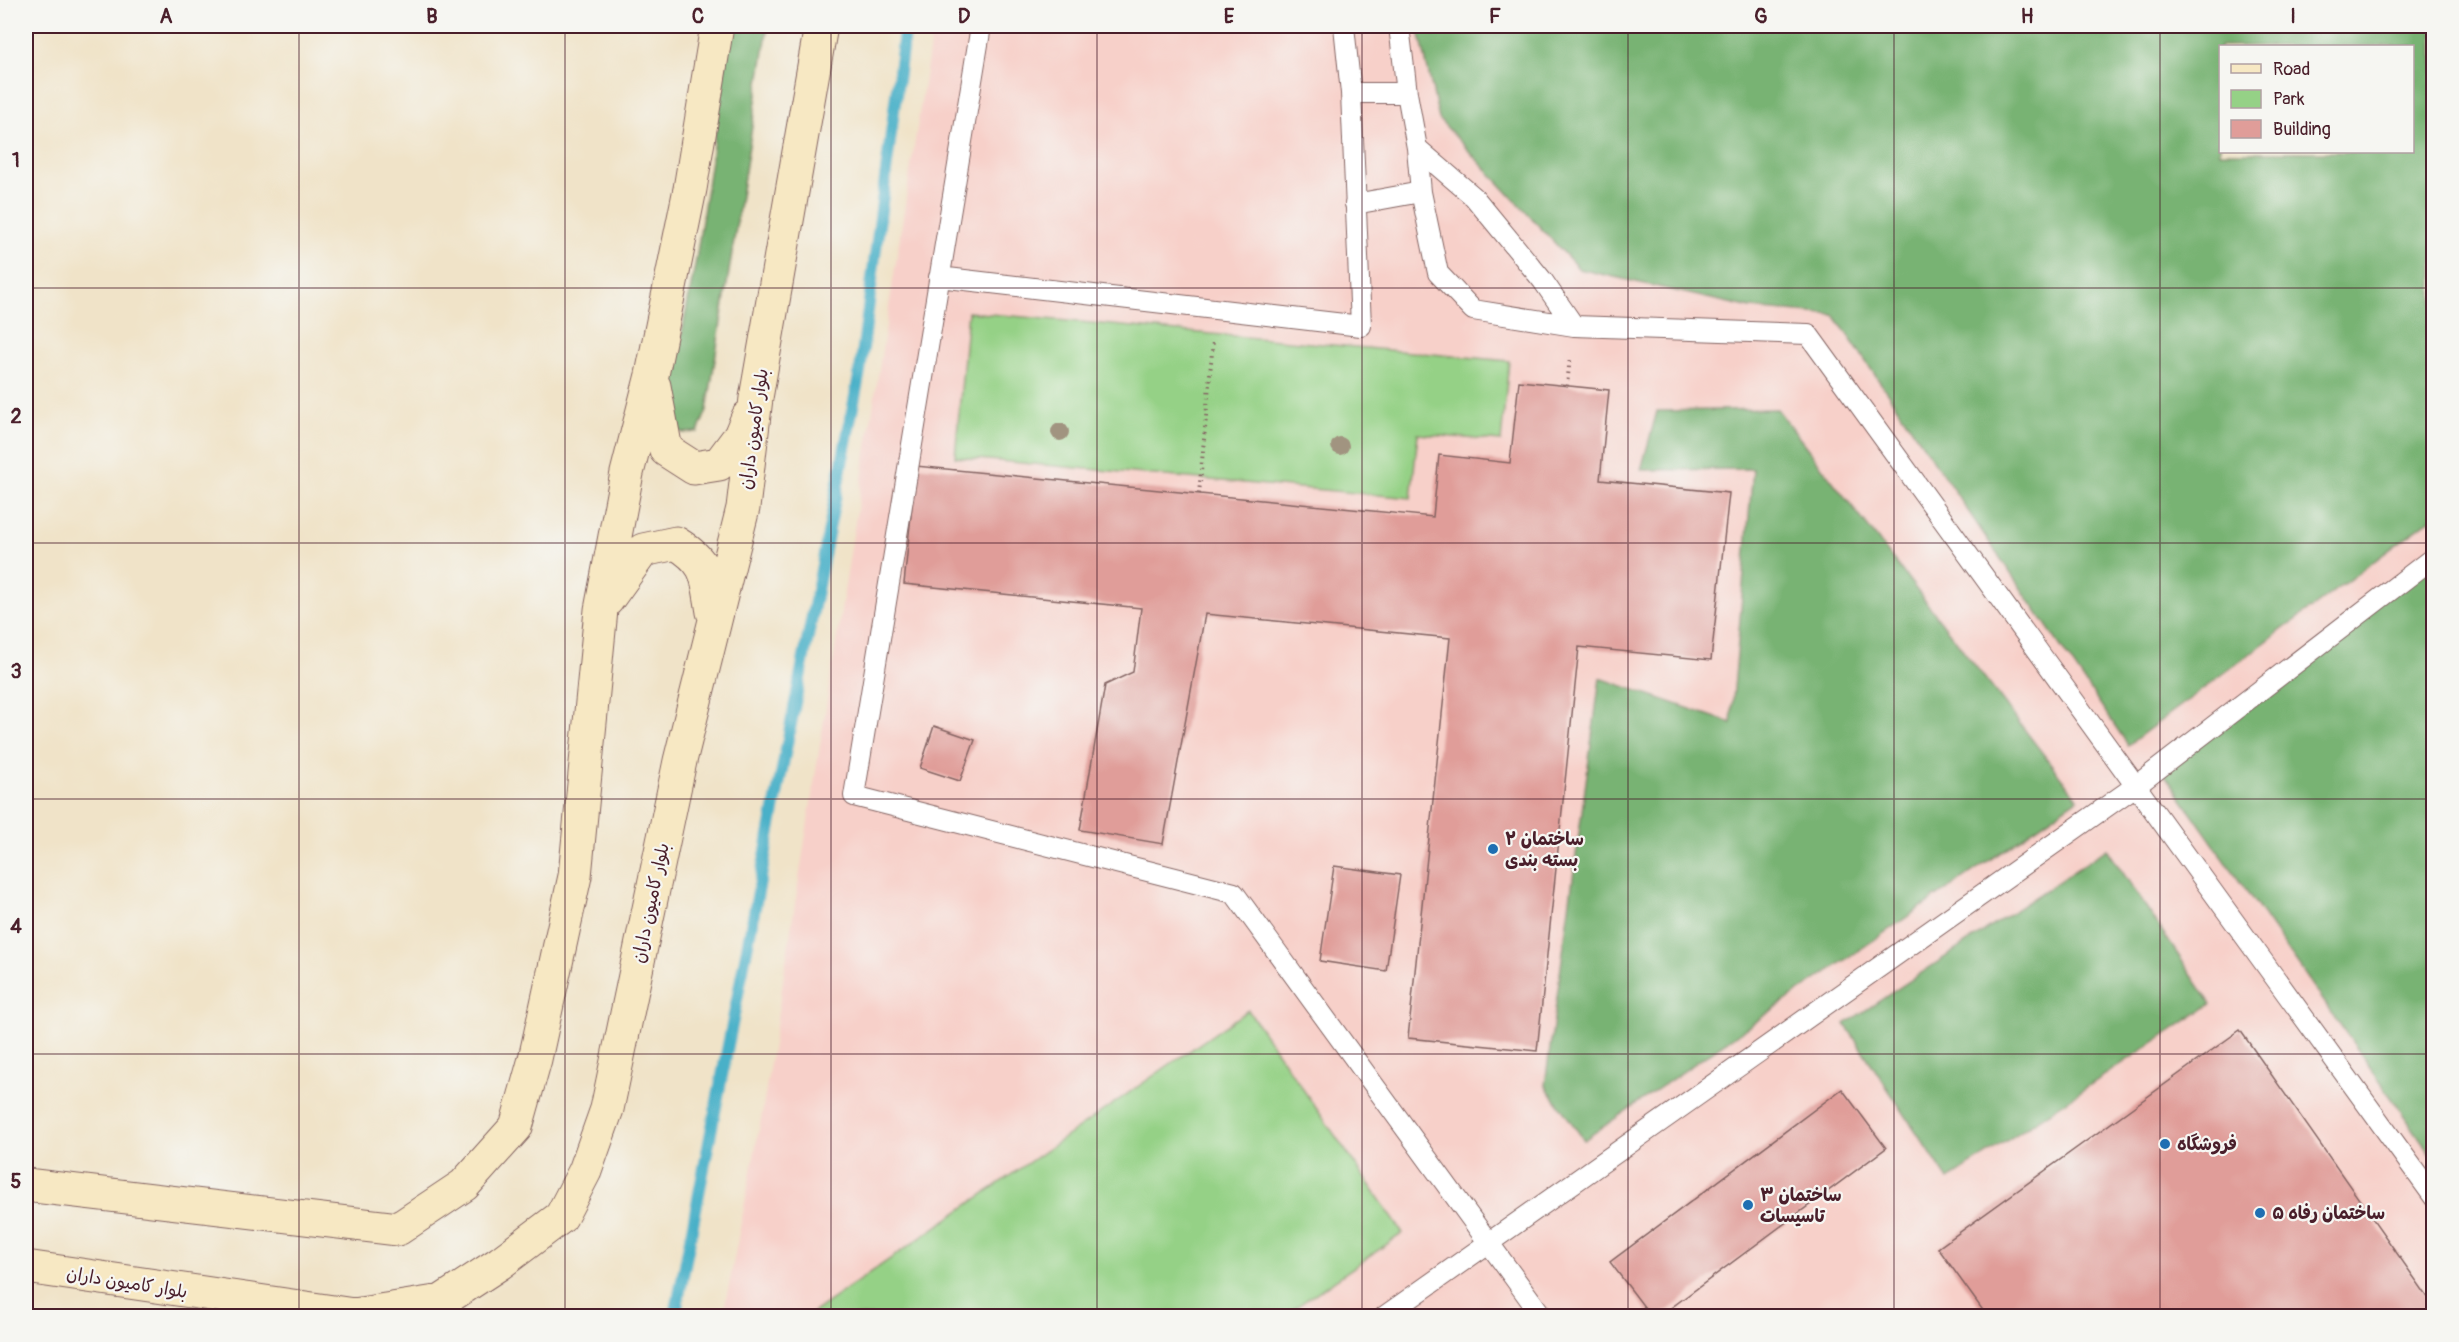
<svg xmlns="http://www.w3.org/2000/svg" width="2459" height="1342" font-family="Pangolin,'Playpen Sans Arabic',sans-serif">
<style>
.built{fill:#f7d0c9;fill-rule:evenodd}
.green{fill:#95d186;stroke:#707858;stroke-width:1.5}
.forest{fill:#78b373;stroke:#61694f;stroke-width:1.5;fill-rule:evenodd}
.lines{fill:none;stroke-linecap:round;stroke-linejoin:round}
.stream{stroke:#49b0c8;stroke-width:12}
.building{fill:#e09d99}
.service-casing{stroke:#846462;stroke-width:22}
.secondary-casing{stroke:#846462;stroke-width:35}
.path{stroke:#846462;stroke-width:4;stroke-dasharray:1.5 4.5;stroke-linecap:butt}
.service{stroke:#fff;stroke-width:20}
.secondary{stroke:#f7e8c3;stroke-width:33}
.tree{fill:#a19480}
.grid{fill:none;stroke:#4a1f2b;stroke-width:1.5;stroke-opacity:0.55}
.poi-dot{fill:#1f6fb2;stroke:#f6f6f2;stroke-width:2}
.labels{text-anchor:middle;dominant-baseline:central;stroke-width:4.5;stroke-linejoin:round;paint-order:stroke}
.street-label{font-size:18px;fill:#4a1f2b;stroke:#f6f6f2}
.poi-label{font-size:18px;font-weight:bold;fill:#4a1f2b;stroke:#f6f6f2;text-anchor:start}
.neatline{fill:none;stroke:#4a1f2b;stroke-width:2}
.grid-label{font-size:20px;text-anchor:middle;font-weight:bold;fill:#4a1f2b}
</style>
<rect width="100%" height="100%" fill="#f6f6f2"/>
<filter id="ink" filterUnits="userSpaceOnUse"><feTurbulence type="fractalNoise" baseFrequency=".0167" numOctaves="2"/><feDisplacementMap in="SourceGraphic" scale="12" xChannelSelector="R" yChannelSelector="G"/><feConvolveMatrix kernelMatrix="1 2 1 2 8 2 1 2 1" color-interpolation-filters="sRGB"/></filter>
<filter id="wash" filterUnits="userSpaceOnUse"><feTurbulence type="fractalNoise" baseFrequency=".008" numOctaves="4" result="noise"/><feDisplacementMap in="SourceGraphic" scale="24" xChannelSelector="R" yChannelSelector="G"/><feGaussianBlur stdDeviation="1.35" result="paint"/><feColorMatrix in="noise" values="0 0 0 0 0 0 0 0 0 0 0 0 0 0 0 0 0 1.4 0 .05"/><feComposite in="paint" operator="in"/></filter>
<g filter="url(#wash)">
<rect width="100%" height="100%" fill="#f0e3c8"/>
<path class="built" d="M933,26H2433V1316H723L762,1114ZM2220,46H2412V152H2220Z"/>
<path class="green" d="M968,312L1509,361L1501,441L1418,434L1411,498L955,457Z
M1248,1010L1403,1233L1283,1316H808Z"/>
<path class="forest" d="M731,26H768L707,410L698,432L683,433L672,427V385L696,260Z
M1418,26H2433V517L2128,745L1834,315L1751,308L1579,269L1439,119ZM2220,46H2412V152H2220Z
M1777,409L2078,799L1584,1140L1545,1085L1600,678L1731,723L1753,469L1641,470L1657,411Z
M2433,561V1157L2158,765Z
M2107,849L2211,1004L1948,1180L1845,1024Z"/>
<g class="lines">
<path class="stream" d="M675,1316L860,371L905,26"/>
</g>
<g id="blocks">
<path class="building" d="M1519,381L1609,390L1600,480L1729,493L1711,660L1579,647L1537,1051L1408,1038L1450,638L1205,614L1163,844L1080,830L1105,685L1133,672L1141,608L904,584L916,466L1433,517L1439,455L1510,463Z
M934,726L975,740L960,781L920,768Z
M1334,866L1400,875L1386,971L1320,961Z
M2240,1030L2434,1306V1316H1987L1938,1248Z
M1842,1089L1886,1148L1660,1316H1651L1610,1262Z"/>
</g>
</g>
<g filter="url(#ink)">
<use href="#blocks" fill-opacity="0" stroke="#846462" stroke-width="1.5"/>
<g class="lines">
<defs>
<path id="service" d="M981,26L854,796L1234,893L1542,1316
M1399,26L1407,93L1417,148L1421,192L1438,273L1473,310L1574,326L1808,334L2434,1197
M1351,93H1407
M1417,148L1474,197L1543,281L1574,326
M1355,204L1421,192
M939,277L1361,326L1351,93L1344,26
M1385,1316L2137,785L2434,557"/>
<path id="secondary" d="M654,386L666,450L694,468L719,464L740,436L748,417
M607,600L643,550L676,543C709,563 707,577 713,612
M26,1185L398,1229L464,1185L516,1127L535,1059L575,876L601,610L627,473L652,375L690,189L717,26
M26,1267L354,1315L442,1301L500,1263L561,1217L585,1171L607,1109L680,761L743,508L756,398L821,26"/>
</defs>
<use href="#service" class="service-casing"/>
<use href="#secondary" class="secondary-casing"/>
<path class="path" d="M1567,386L1570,357
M1199,494L1213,341"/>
<use href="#service" class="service"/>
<use href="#secondary" class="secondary"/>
</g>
<g class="tree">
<circle cx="1060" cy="432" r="9"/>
<circle cx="1340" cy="446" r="9"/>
</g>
</g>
<path class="grid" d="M299,26V1316M565,26V1316M831,26V1316M1097,26V1316M1362,26V1316M1628,26V1316M1894,26V1316M2160,26V1316M26,288H2434M26,543H2434M26,799H2434M26,1054H2434"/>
<g class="poi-dot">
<circle cx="1493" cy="849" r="6"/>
<circle cx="2165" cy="1144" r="6"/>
<circle cx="1748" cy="1205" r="6"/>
<circle cx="2260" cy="1213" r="6"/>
</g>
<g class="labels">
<g class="street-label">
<text transform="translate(754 429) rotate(-82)">بلوار کامیون داران</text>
<text transform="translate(651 903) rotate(-78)">بلوار کامیون داران</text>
<text transform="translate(127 1283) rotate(9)">بلوار کامیون داران</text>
</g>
<g class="poi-label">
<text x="1505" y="839">۲ ساختمان<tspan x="1505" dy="21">بسته بندی</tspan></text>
<text x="2177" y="1144">فروشگاه</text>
<text x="1760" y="1195">۳ ساختمان<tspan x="1760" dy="21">تاسیسات</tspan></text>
<text x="2272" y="1213">۵ ساختمان رفاه</text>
</g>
</g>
<rect width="2459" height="1342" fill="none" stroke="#f6f6f2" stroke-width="66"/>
<rect x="2219" y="45" width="195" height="108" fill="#f6f6f2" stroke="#b1a0a2" stroke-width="1.5"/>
<rect x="2231" y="64" width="30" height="9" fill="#f7e8c3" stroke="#b1a0a2" stroke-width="1.5"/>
<text x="2273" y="75" font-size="18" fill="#4a1f2b">Road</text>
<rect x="2231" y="90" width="30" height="18" fill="#95d186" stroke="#b1a0a2" stroke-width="1.5"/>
<text x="2273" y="105" font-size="18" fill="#4a1f2b">Park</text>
<rect x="2231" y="120" width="30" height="18" fill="#e09d99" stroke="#b1a0a2" stroke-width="1.5"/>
<text x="2273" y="135" font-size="18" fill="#4a1f2b">Building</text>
<rect x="33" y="33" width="2393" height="1276" class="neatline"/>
<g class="grid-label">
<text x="166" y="23">A</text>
<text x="432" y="23">B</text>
<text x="698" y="23">C</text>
<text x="964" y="23">D</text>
<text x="1229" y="23">E</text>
<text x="1495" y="23">F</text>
<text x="1761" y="23">G</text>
<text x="2027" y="23">H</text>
<text x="2293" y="23">I</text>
<text x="16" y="167">1</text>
<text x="16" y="423">2</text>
<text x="16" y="678">3</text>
<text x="16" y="933">4</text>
<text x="16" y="1188">5</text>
</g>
</svg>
